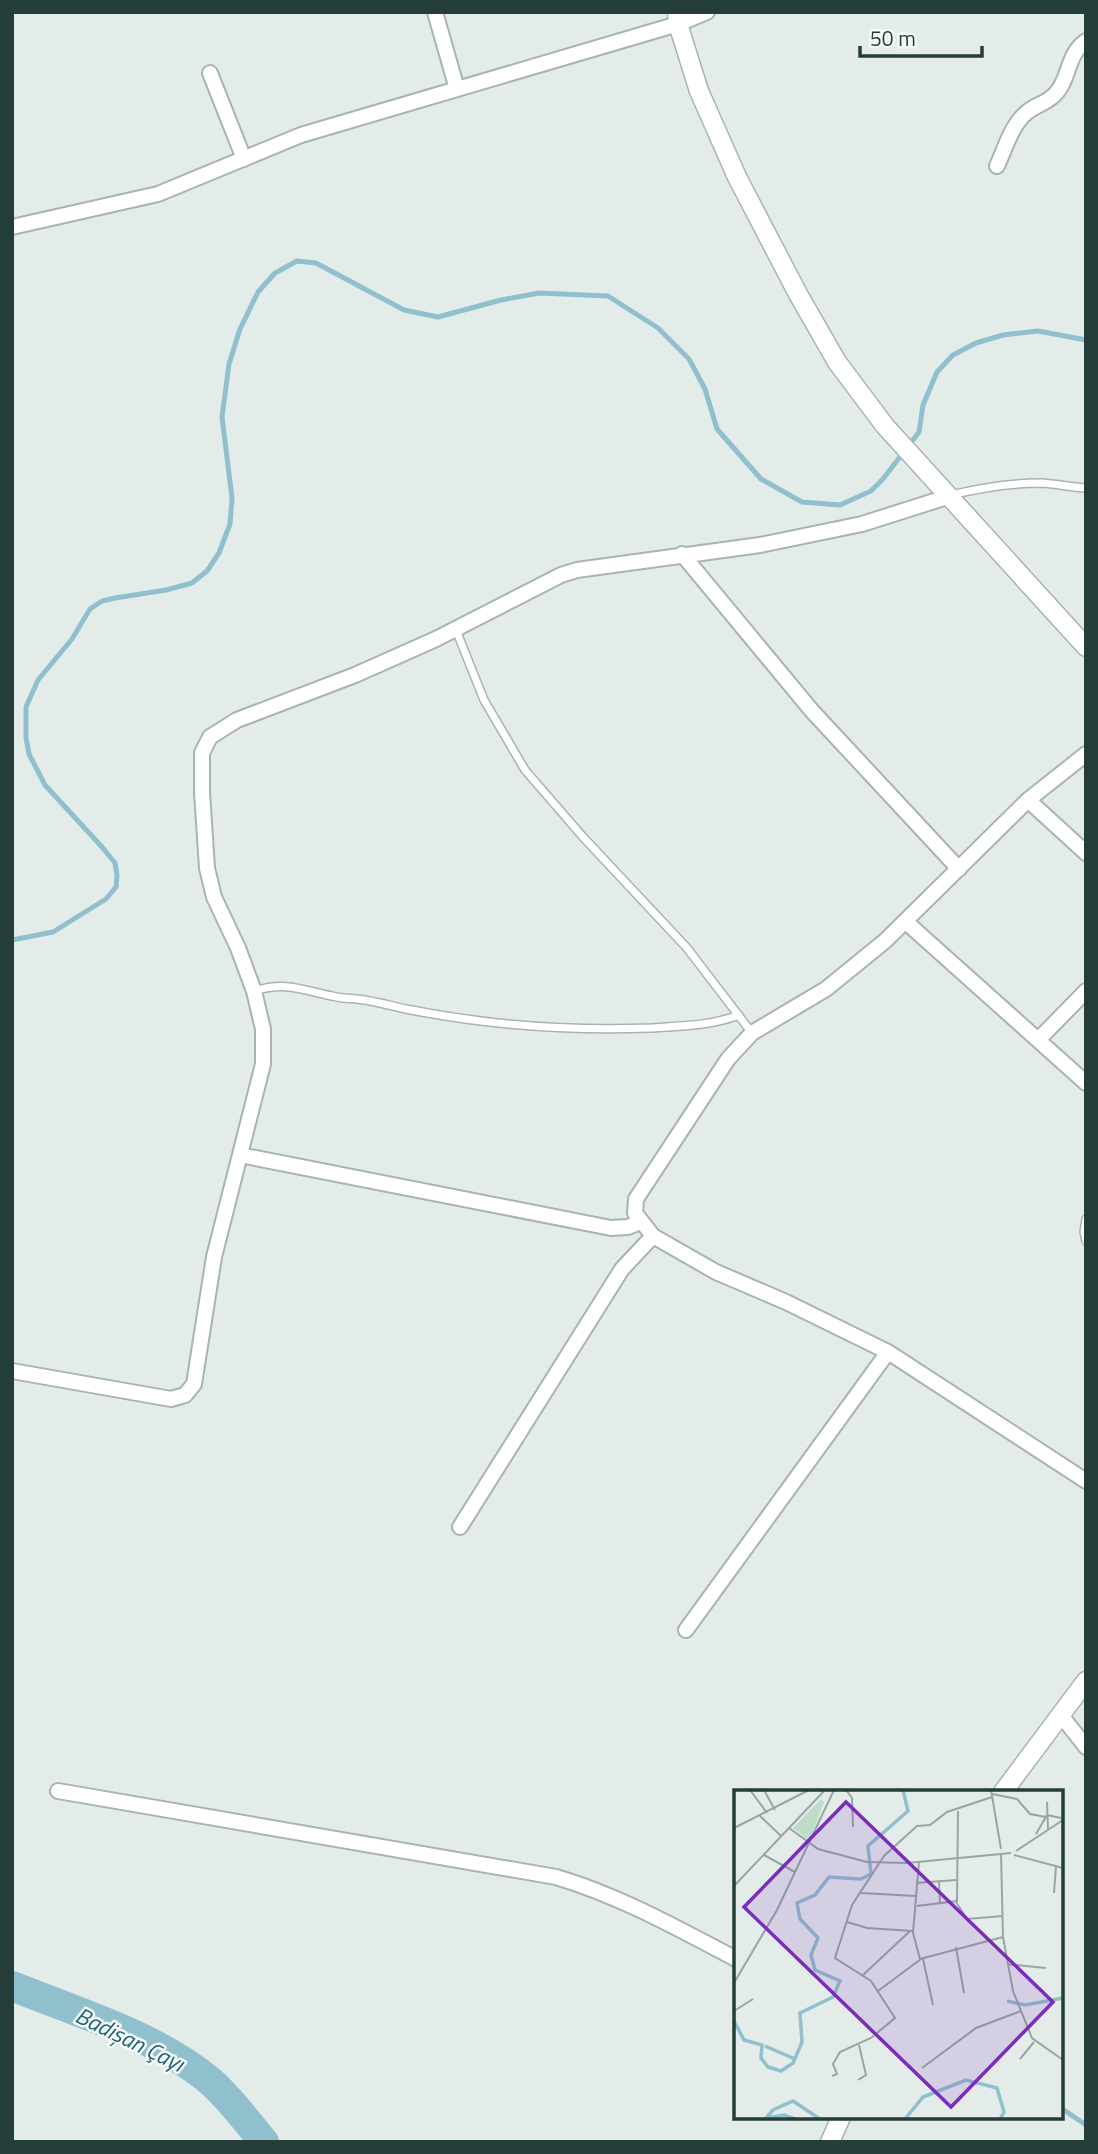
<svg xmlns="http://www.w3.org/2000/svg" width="1098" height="2154" font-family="'Titillium Web',sans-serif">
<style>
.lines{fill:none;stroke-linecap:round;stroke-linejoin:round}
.stream{stroke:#90bfcd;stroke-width:5}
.river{stroke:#90bfcd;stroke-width:30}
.service-casing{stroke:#a7b4b0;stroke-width:10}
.minor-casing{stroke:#a7b4b0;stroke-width:18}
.tertiary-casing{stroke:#a7b4b0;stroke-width:21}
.service{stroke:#fff;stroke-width:7}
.minor{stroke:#fff;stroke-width:14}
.tertiary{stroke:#fff;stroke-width:18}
.labels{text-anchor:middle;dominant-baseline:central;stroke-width:5;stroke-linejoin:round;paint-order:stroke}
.water-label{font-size:23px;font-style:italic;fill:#226175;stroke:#f4f9f7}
.inset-river{fill:none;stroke:#90bfcd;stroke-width:3.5}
.inset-road{fill:none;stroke:#97a6a2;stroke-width:2}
.view{fill:#7b2cbf;fill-opacity:0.15;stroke:#7b2cbf;stroke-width:3.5}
.inset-edge{fill:none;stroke:#243d38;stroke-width:3.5}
</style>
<rect width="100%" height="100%" fill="#e4ece9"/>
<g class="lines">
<path class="stream" d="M12,940L53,932L106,899L116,887L117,875L115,863L102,847L45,785L29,754L26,738V707L38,680L72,639L90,609L102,601L115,598L166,590L192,583L207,571L219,553L230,524L232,498L222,417L229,364L240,329L258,292L275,273L297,261L316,263L404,310L438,317L501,300L539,293L608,296L658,328L689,359L705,389L717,429L761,479L802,502L840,505L871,491L883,479L919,432L923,405L937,372L953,355L976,343L1003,335L1038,331L1086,340
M1061,2108L1086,2125"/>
<path class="river" d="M12,1986C76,2012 157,2036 210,2081C231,2099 246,2121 264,2142"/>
<defs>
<path id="service" d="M951,495C980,488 1010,483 1041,483C1056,484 1071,487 1086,488
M456,630L484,700L525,770L583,837L687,948L752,1033
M254,991C286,981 302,990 332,996C343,999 353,998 364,1000C378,1002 392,1006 406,1009C486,1025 568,1031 650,1028C681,1026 710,1026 739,1015
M1086,1219L1084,1232L1086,1241"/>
<path id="minor" d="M435,12L457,89
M210,73L244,159
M997,166C1005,149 1011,126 1026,113C1036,104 1049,103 1057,92C1070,77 1067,54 1086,41
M12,227L158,194L301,135L678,24L707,12
M682,554L812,711L959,869
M1086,754L1028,800L885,941L826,989L752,1033L728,1059L636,1199L635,1213L653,1236L716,1272L786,1302L888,1352L1086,1481
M1028,800L1086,853
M906,922L1086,1083
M1038,1040L1086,991
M240,1155L611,1228L628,1227L640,1222
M12,1371L171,1399L185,1395L194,1384L214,1257L263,1064V1029L254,991L238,948L214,897L207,868L202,792V753L210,737L237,720L355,675L436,639L561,575L577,570L760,545L862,524L947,497
M460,1527L622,1269L653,1236
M686,1630L888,1352
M1060,1714L1086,1747
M58,1791L556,1877C620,1896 677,1928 736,1959"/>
<path id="tertiary" d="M677,12L678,24L699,91L737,177L798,294L837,362L885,426L1086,647
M1003,1792L1086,1681
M830,2142L841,2117"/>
</defs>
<use href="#service" class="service-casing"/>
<use href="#minor" class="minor-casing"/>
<use href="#tertiary" class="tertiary-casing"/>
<use href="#service" class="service"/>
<use href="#minor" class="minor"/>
<use href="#tertiary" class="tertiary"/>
</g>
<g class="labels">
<g class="water-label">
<text transform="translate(130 2039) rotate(26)">Badişan Çayı</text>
</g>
</g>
<g transform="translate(734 1790)">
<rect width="329" height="329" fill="#e4ece9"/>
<path d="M87,9L90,12L75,51L59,38Z" fill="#bedcc8"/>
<path class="inset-river" d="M273,211L291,215L329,208M0,231L10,250L28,255L27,268L34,277L47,281L59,273L68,252L66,223L99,207L106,191L81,180L77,165L84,148L66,129L63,113L81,105L95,87L127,89L137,84L134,56L174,21L169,0M31,256L61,269M32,328L39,320L59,311L86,329M32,328L50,325L61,329M171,329L189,307L232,290L263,298L270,322L266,329"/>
<path class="inset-road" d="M16,0L33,23M30,0L41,20M112,0L118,8L119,37M257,0L267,59M258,4L283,9L296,24L312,27M313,12L314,39M26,26L47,46M0,38L75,0M55,38L84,59L133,72L173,73L277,63M302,44L313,25L327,28M282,61L329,30M267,64L269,147L279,201L298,248L329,270M30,65L61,82M280,65L329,78M185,72L179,143L186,169L269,147M205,91L206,114M182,93L222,90M0,96L91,0M127,103L182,106M320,103L322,76M222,112L233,129L269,126M183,116L223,111L224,21M113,132L133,138L179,141M222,157L230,203M189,169L199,215M273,174L312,178M129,185L176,141M0,193L43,120L100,0M144,201L187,169M0,221L19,209M286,269L300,252M188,278L242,238L287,221M98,286L103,284L99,274L106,262L137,248L161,228L137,191L101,168L118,115L150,66L183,36L196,35L213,22L258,7M124,290L132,285L125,255"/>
<path class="view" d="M112,12L319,212L217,317L10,117Z"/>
<rect width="329" height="329" class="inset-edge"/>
</g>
<rect width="1098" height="2154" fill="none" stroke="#243d38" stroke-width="28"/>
<path d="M860 46v10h122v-10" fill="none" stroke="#243d38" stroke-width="3.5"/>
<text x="870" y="46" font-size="21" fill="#243d38" stroke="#f4f9f7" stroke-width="5" paint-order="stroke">50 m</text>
</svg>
